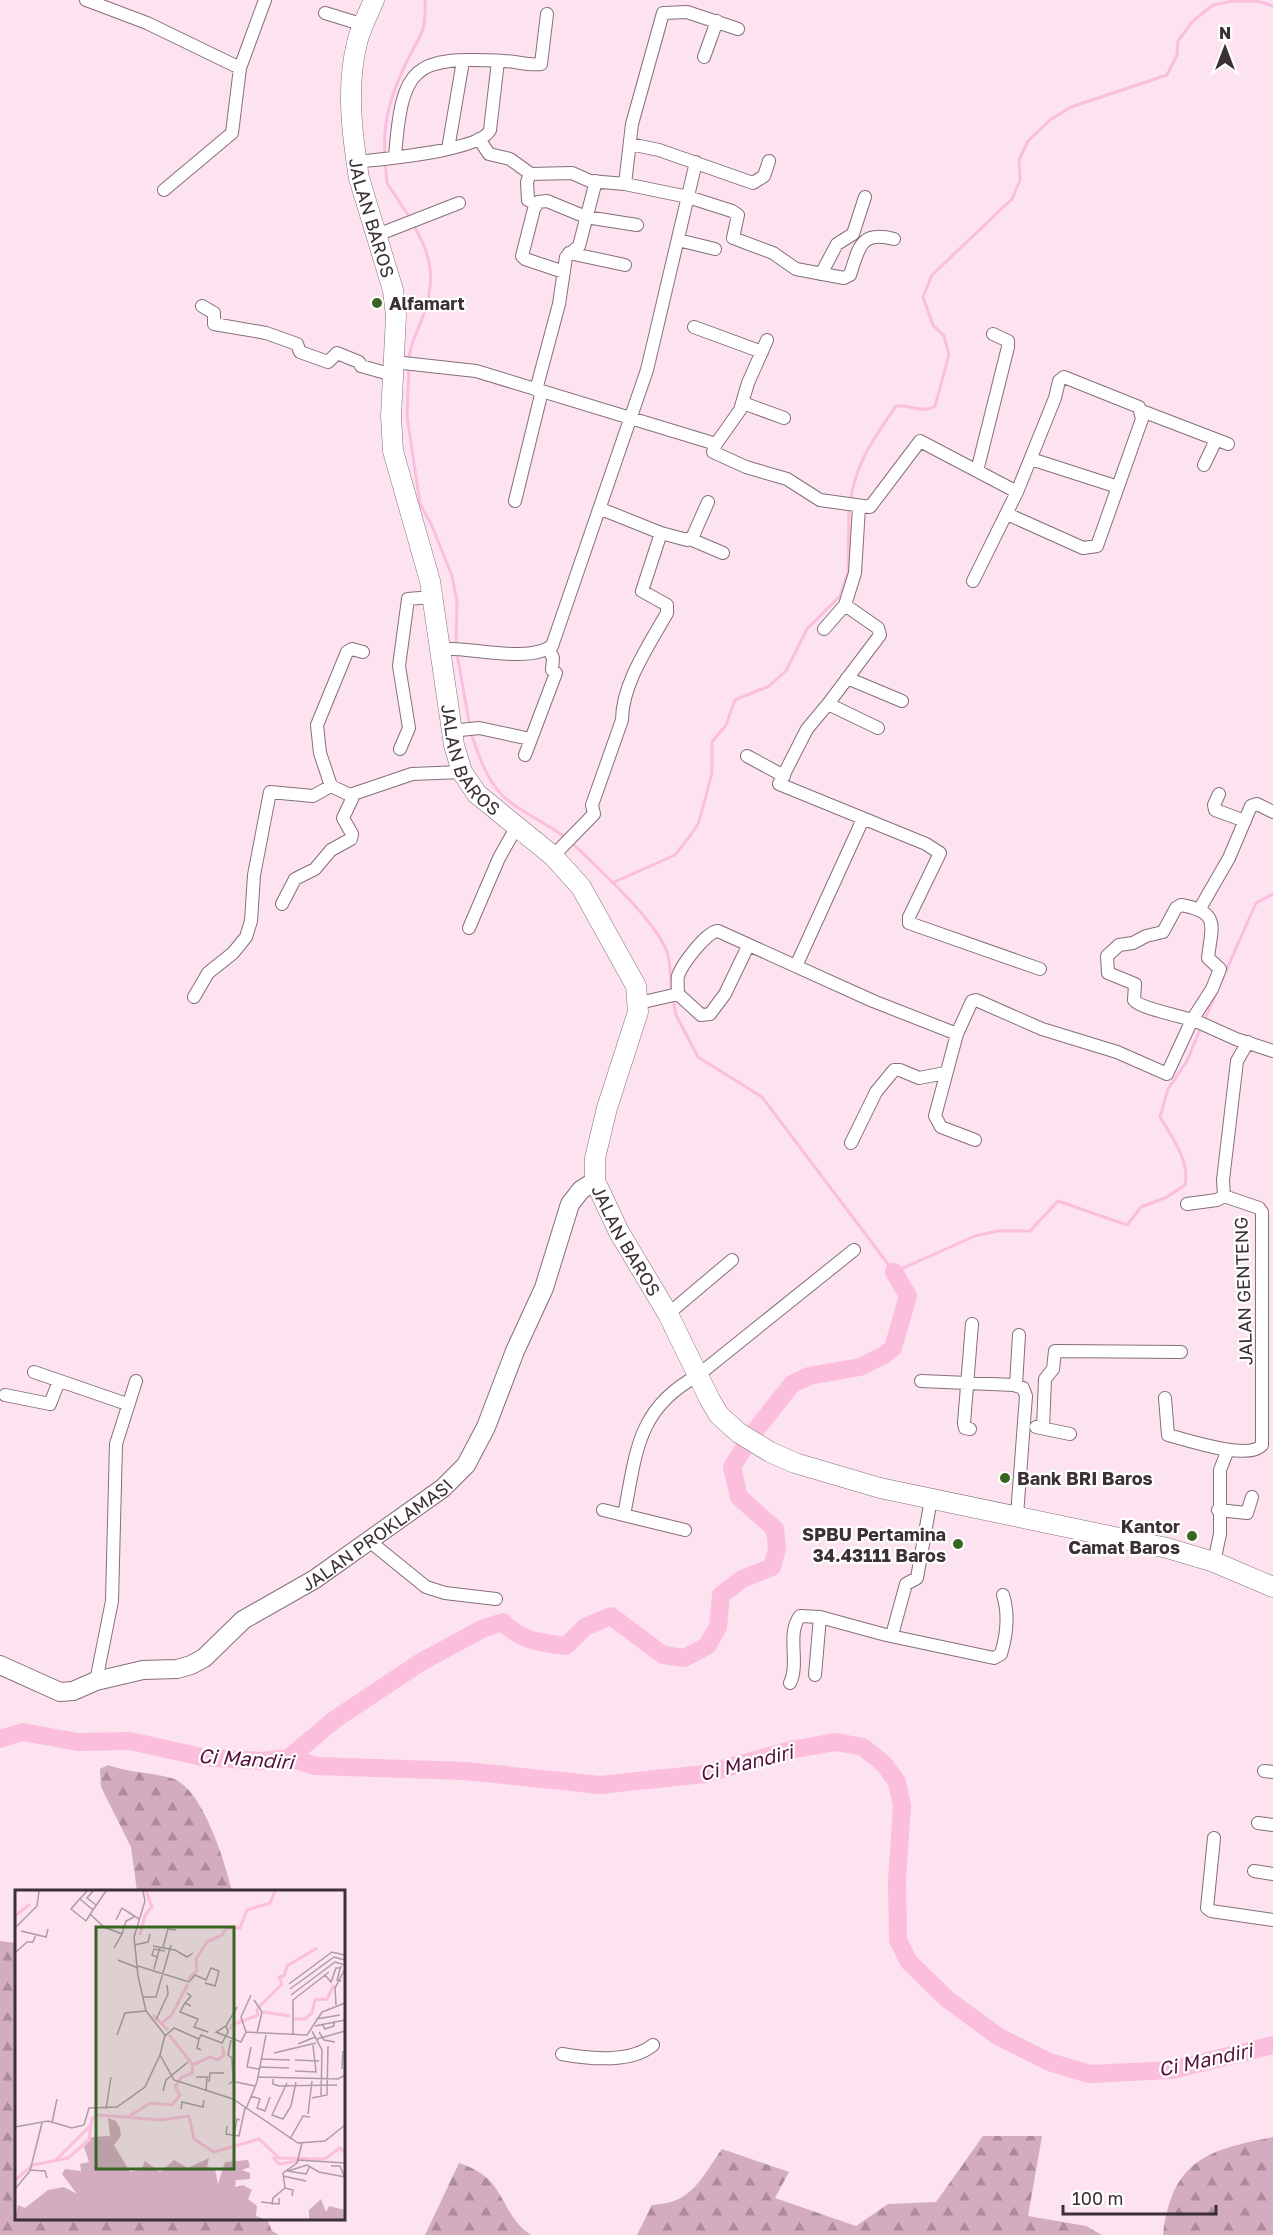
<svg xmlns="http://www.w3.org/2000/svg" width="1273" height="2235" font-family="'Golos Text',sans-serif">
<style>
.forest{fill:url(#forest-firs)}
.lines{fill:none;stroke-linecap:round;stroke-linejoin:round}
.stream{stroke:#fcbedd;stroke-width:3}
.river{stroke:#fcbedd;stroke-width:18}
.street-casing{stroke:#856f7a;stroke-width:14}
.secondary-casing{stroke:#856f7a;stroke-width:20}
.primary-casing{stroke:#856f7a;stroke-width:21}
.street{stroke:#fff;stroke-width:12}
.secondary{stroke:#fff;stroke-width:18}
.primary{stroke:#fff;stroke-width:20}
.poi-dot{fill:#386523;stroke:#fff;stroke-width:2}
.labels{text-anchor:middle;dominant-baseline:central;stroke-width:4.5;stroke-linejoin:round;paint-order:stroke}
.street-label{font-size:18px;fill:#3a3035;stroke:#fff}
.poi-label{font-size:18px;font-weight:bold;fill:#3a3035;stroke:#fff;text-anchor:start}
.water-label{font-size:20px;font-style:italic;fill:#56113c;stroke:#fff}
.inset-river{fill:none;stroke:#fcbedd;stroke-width:3}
.inset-road{fill:none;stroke:#ae9ba5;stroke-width:1.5}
.view{fill:#386523;fill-opacity:0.15;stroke:#386523;stroke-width:3}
.inset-edge{fill:none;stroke:#3a3035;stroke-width:3}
</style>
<defs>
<pattern id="forest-firs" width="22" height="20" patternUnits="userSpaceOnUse" patternTransform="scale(1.5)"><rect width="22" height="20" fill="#d3acbf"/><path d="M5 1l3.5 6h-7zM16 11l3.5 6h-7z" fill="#ac8c9c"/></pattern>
</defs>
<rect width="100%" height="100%" fill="#fce3ef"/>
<path class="forest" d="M108,1765C129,1773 149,1772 171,1778C202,1786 225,1862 232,1891H137L131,1847L101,1787L100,1769Z
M0,1941L16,1943V2218L267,2219L272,2231L279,2235H0Z
M983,2136H1042L1028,2216L1086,2226L1102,2235H637L652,2205C693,2203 700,2179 722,2149L789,2172L775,2198L856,2226L888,2204L936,2202Z
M1273,2137V2235H1163C1172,2160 1207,2150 1273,2137Z
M459,2163C471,2167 482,2172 491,2182C506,2200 510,2222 531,2235H425Z"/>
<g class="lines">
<path class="stream" d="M385,156C382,121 392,92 407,61C421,32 426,35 425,0
M385,162L387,183L410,218
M409,359C410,344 417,333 422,319C436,281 433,258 413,224
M409,366L407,416L420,504L432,526L452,576L457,601L456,644
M850,502C857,460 873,440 896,406C910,404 922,414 935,406L949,355L944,336L933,325L923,297L932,275L1012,199L1020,180L1019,160L1028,141L1050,120L1071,107L1167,75L1177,55L1178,41L1193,21L1213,5L1232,1H1257L1273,6
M457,654L470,727
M471,733C479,757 489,787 510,802C527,815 548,824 566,838
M571,842C596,866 659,923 668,955C671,967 670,981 672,993
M612,883L675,855L690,836L698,824L705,800L712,773V742L726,725L735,700L769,686L786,671L807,629L840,596L848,572L849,509
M673,999L676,1015L698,1057L762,1097L894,1272L975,1236L997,1231H1030L1058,1201L1127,1225L1141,1207L1167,1197L1185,1185C1190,1161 1172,1137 1160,1117L1168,1089L1187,1061L1201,1027
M1204,1021L1256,903L1273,894"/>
<path class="river" d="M0,1739L23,1732L78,1742L130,1741L202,1757L262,1761L289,1758L316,1766L465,1771L600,1785L704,1774L795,1749L836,1742L863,1747L884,1764L897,1782L902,1806L897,1881L898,1940L909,1962L947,1999L999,2037L1049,2062L1090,2074L1172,2070L1273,2045
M289,1758L334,1720L421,1662L482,1629L503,1622C520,1641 542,1643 566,1646L585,1627L611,1616L663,1655L684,1658L707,1646L718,1627L721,1595L742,1579L772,1567L777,1549L775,1529L739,1497L732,1467L755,1431L792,1384L809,1376L860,1367L884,1355L893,1348L908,1296L894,1272"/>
<defs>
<path id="street" d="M86,0L147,23L240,68L232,133L164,190
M325,13L364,25
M704,57L717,21
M240,68L265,0
M479,139L489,154L510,159L528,172L530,174L527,182L528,200L536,204
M630,144L659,150L753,183L764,176L769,161
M448,149L463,61
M395,157C402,65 413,56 504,61C516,61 529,66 541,64L547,14
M356,162C380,159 481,151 490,130L498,61
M530,174L572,173L590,181L625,184L688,197L732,211L738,215L733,238L773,253L796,269L844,278L850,275C859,248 860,230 894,239
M625,184L632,124L663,13L687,12L738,29
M377,235L459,203
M678,240L715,249
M569,253L625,265
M564,272L525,259L522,256L534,209L538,202L547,201L586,217L637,225
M821,274L837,244L853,234L865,197
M202,306L214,313V324L266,333L297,344L300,352L328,362L337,353L359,362L361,366L393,375
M694,327L762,352
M767,340L748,383L740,410L716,444L713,452L746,467L787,479L820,500L870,507L920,441L1017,492L1055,398L1059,381L1064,377L1139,407L1142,419L1097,546L1083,548L1007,514
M394,362L476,371L716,444
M536,390L559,304L566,257L579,246L596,181
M743,403L784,418
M1142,411L1228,444
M1031,459L1118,487
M1204,465L1216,440
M977,471L1008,347V341L993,334
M515,501L542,391
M601,509L661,533L687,540L693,536L708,502
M690,539L723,553
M973,581L1017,492
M845,605L878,628L880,635L828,704L878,728
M824,629L845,605L855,573L859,507
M439,649C470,646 526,664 552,646L647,370L696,162
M847,678L902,701
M828,704L807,729L779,784L926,844L940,853L909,917V923L1040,969
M451,731L479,728L530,739
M400,749L409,728L399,666L408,599L432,597
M525,755L556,673L552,670L553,658L548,648
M747,756L784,776
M331,786L320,753L317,725L347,652L352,649L363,652
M1219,794L1214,805L1215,810L1245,821
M553,856L594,814L592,805L622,720C622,684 649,645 667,613V605L642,591L661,533
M282,904L295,879L315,869L331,850L351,839L352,834L343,818L352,799L350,795
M1199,910L1229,858L1251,806L1257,804L1273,812
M469,928L499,858L516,828
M796,966L863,819
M678,994L701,1015L710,1014L725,994L748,946
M194,997L208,973L233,953L246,937L251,921L254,875L270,792L313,796L331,786L350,795L412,774L462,772
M639,1003L678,994C678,988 677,981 678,976C682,964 707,931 718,931L873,1001L957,1034L935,1116L941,1127L975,1140
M957,1034L972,1001L976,1000L1042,1029L1117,1052L1167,1074L1192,1020L1212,989L1220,969L1208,958C1211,928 1222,912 1181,905L1176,908L1163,932L1146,936L1133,943L1119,945L1107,956L1108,973L1135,984L1134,1000C1139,1008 1184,1017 1196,1021L1236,1039L1273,1051
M851,1143L876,1092L894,1070H900L919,1078L945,1073
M1224,1196L1223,1180L1237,1061L1248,1042
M1187,1204L1217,1200L1224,1196
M668,1314L732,1260
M34,1372L127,1404
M921,1381L1014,1385L1023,1388L1026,1396L1017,1515
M1016,1385L1019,1335
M5,1395L50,1404L59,1381
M1165,1398L1168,1435C1187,1440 1249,1461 1262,1445V1212L1259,1208L1224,1196
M1036,1427L1070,1434
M1043,1428L1045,1379L1053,1369L1055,1351L1181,1352
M970,1429L965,1428L964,1423L972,1324
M603,1510L685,1530
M1218,1510L1247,1513L1252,1497
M624,1515C636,1455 636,1409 697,1376L854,1250
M368,1540L426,1587L445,1593L496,1599
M1214,1562L1220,1534V1470L1227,1452
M892,1635L906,1584L917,1578L931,1499
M815,1675L820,1617
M96,1681L112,1601L116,1444L136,1381
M790,1683C800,1663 786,1634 800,1616L820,1617L886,1635L994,1658L1001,1654C1007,1634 1009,1614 1003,1595
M1264,1771L1273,1772
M1258,1823L1273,1825
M1214,1838L1207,1908L1211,1911L1273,1920
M1254,1871L1273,1874
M562,2054C589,2059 631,2063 653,2045"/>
<g id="secondary">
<path id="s1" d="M0,1665L60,1692L73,1691L96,1681L143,1670L177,1669L191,1665L204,1658L243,1620L315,1579L443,1488L466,1465L486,1427L515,1351L544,1288L570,1204L581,1190L595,1181"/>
</g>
<g id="primary">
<path id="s2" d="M374,0C368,14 360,29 357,43C346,87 352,134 359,178L393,290L396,316L391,416L393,451L430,581L454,745L462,772L477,794L553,856L581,887L636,986L638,1012L607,1108L595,1158V1181L619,1232L668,1314L710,1400L719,1415L739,1433L770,1452L795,1463L880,1488L1167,1548L1214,1562L1273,1587"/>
</g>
</defs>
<use href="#street" class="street-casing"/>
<use href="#secondary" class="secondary-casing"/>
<use href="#primary" class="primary-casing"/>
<use href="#street" class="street"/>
<use href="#secondary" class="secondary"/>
<use href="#primary" class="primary"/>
</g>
<g class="poi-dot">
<circle cx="377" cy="303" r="6"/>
<circle cx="1005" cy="1478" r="6"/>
<circle cx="1192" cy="1536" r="6"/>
<circle cx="958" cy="1544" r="6"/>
</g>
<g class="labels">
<g class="street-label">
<text stroke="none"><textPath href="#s2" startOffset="224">JALAN BAROS</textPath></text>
<text stroke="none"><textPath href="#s2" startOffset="782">JALAN BAROS</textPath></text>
<text stroke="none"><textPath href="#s2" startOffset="1338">JALAN BAROS</textPath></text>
<text transform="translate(1243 1291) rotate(-92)">JALAN GENTENG</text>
<text stroke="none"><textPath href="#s1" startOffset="429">JALAN PROKLAMASI</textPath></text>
</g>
<g class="poi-label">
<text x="389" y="303">Alfamart</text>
<text x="1017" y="1478">Bank BRI Baros</text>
<text x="1180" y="1526" text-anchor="end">Kantor<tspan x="1180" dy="21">Camat Baros</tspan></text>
<text x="946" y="1534" text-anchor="end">SPBU Pertamina<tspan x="946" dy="21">34.43111 Baros</tspan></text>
</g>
<g class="water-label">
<text transform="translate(246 1758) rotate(4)">Ci Mandiri</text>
<text transform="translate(746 1762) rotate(-14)">Ci Mandiri</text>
<text transform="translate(1205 2059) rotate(-12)">Ci Mandiri</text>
</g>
</g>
<g transform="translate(15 1890)">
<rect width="330" height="330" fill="#fce3ef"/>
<path d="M93,228L101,231L105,238L106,246L99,255L115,282L127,279L130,271L145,282L159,270L173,278L194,268L192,277L200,279L203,294L210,272L233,270L235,277L227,280L235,283V289L221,290L220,297L228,295L237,300L233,309L242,316L241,326L249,329H0L3,315L10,318L33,300L49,297L62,304L47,284L50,279L66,281L65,274L74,272L69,257L77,247L95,246ZM306,309L311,322L314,316L330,320V329H294V320Z" fill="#d3acbf"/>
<path class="inset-river" d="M0,26L15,14M125,45L130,25L137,17L131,1M173,89L182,81L181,69L192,52L207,45L212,38H225L232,20L255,13L260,1M248,122L275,126M138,125L153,140M279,129H290L297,123L300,110L312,109L319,95M148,132L156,126L173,94M214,140L217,135L243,125L242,119L267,94L264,87L269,86L272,76L302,58M154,145L178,175L195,167L203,170L209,165L207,156M113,227L135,213L157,215L165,205L160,196L167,187L177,183L178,175M258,267L264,274L284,271M41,270L75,236M0,290L18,275L53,268L74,250L77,229L83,225L146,230L174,226L179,249L199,262L244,249L264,268L310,269L325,258L330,263"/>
<path class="inset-road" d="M78,1L72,8L81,15M128,1L130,11L119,47L123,86L131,121L150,145L145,165L159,190L218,209L283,253L310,251L330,235M65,9L78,20L71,31L56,19L62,12L72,1M78,20L91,1M75,24L89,37L107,44L99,58M101,30L107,18L124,29M0,38L22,16L24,1M6,41L31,47L33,39M107,44L111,31L119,27M119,55L133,52L135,44M138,56L160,60L172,67L178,63M148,57L153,39L161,40M0,63L12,52H18L21,44M142,67L137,65L139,59L150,61M103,70L123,78M123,76L174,92L180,85L191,90L196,78L204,81L200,96L190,93M139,79L145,57M310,85L316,92L321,78H325M326,91L322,90L326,76M274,94L317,62L329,65M275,99L319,67L330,70M172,103L176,106L170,113L176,116M276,105L320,72L330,75M128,107H141L156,55M239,110L247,122L242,143M170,113L165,122L183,129L179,137L193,142M321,115L320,98L330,79M222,117L211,136L201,142L226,152L231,142M301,129L325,125M141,130L153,104L152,95M307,134L310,139L319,136V131M300,136L330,130M297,141L307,160L306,207M231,142L292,145L307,122L330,113M231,142L226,127L236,105M304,142L309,150L320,152M102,145L110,123L131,121M278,145V110L314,82M150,146L159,138L184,149L182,158L186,160M184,149L186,145L207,153L213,142L211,136M302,149L330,141M283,154L300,147M236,157L232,177L244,179M259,163L301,153M246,169L275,170M280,170L304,171M244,177L274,178M327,179L328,161M280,181L301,182L298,155M181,187H192L191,201M243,187L323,189L330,185M258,189V194L264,196L322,195M194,192L195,183H209M221,192L240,196M272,193L257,225L268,229L276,216M214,194L218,191L217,168L213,165L216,150M148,201L151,190L173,172M236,206L245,209L242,218L250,221L255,207M297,208L312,205L313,156M276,216L281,192M91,219L96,187M166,219L167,212L188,217L189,210M231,219L242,192L251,145M293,224L297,191M37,233L42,209M212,236L211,244L224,246L230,218M0,237L33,231L57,238L69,235L74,218L102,217L130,197L145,165M219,245L222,229L225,230M275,249L288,226L295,227M283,270L330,273M316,276H325L329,286M15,280L30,281L32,288M272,281L291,284L295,276M273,281L292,275L304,282L330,287M268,286L291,291M0,299L15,281L27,233M277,306L278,300L270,298L268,283L282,273L287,253M246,312L264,314V308M257,315L258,308L270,298"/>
<path class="view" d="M81,37H219V279H81Z"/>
<rect width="330" height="330" class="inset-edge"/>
</g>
<g transform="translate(1225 48)" stroke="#ffffff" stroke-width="4.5" paint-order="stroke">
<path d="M0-4.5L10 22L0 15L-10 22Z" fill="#3a3035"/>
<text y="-9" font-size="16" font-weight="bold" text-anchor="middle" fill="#3a3035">N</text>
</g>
<path d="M1063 2205v9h153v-9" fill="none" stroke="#3a3035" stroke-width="3"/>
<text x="1072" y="2205" font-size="18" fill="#3a3035" stroke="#ffffff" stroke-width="4.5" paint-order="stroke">100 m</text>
</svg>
